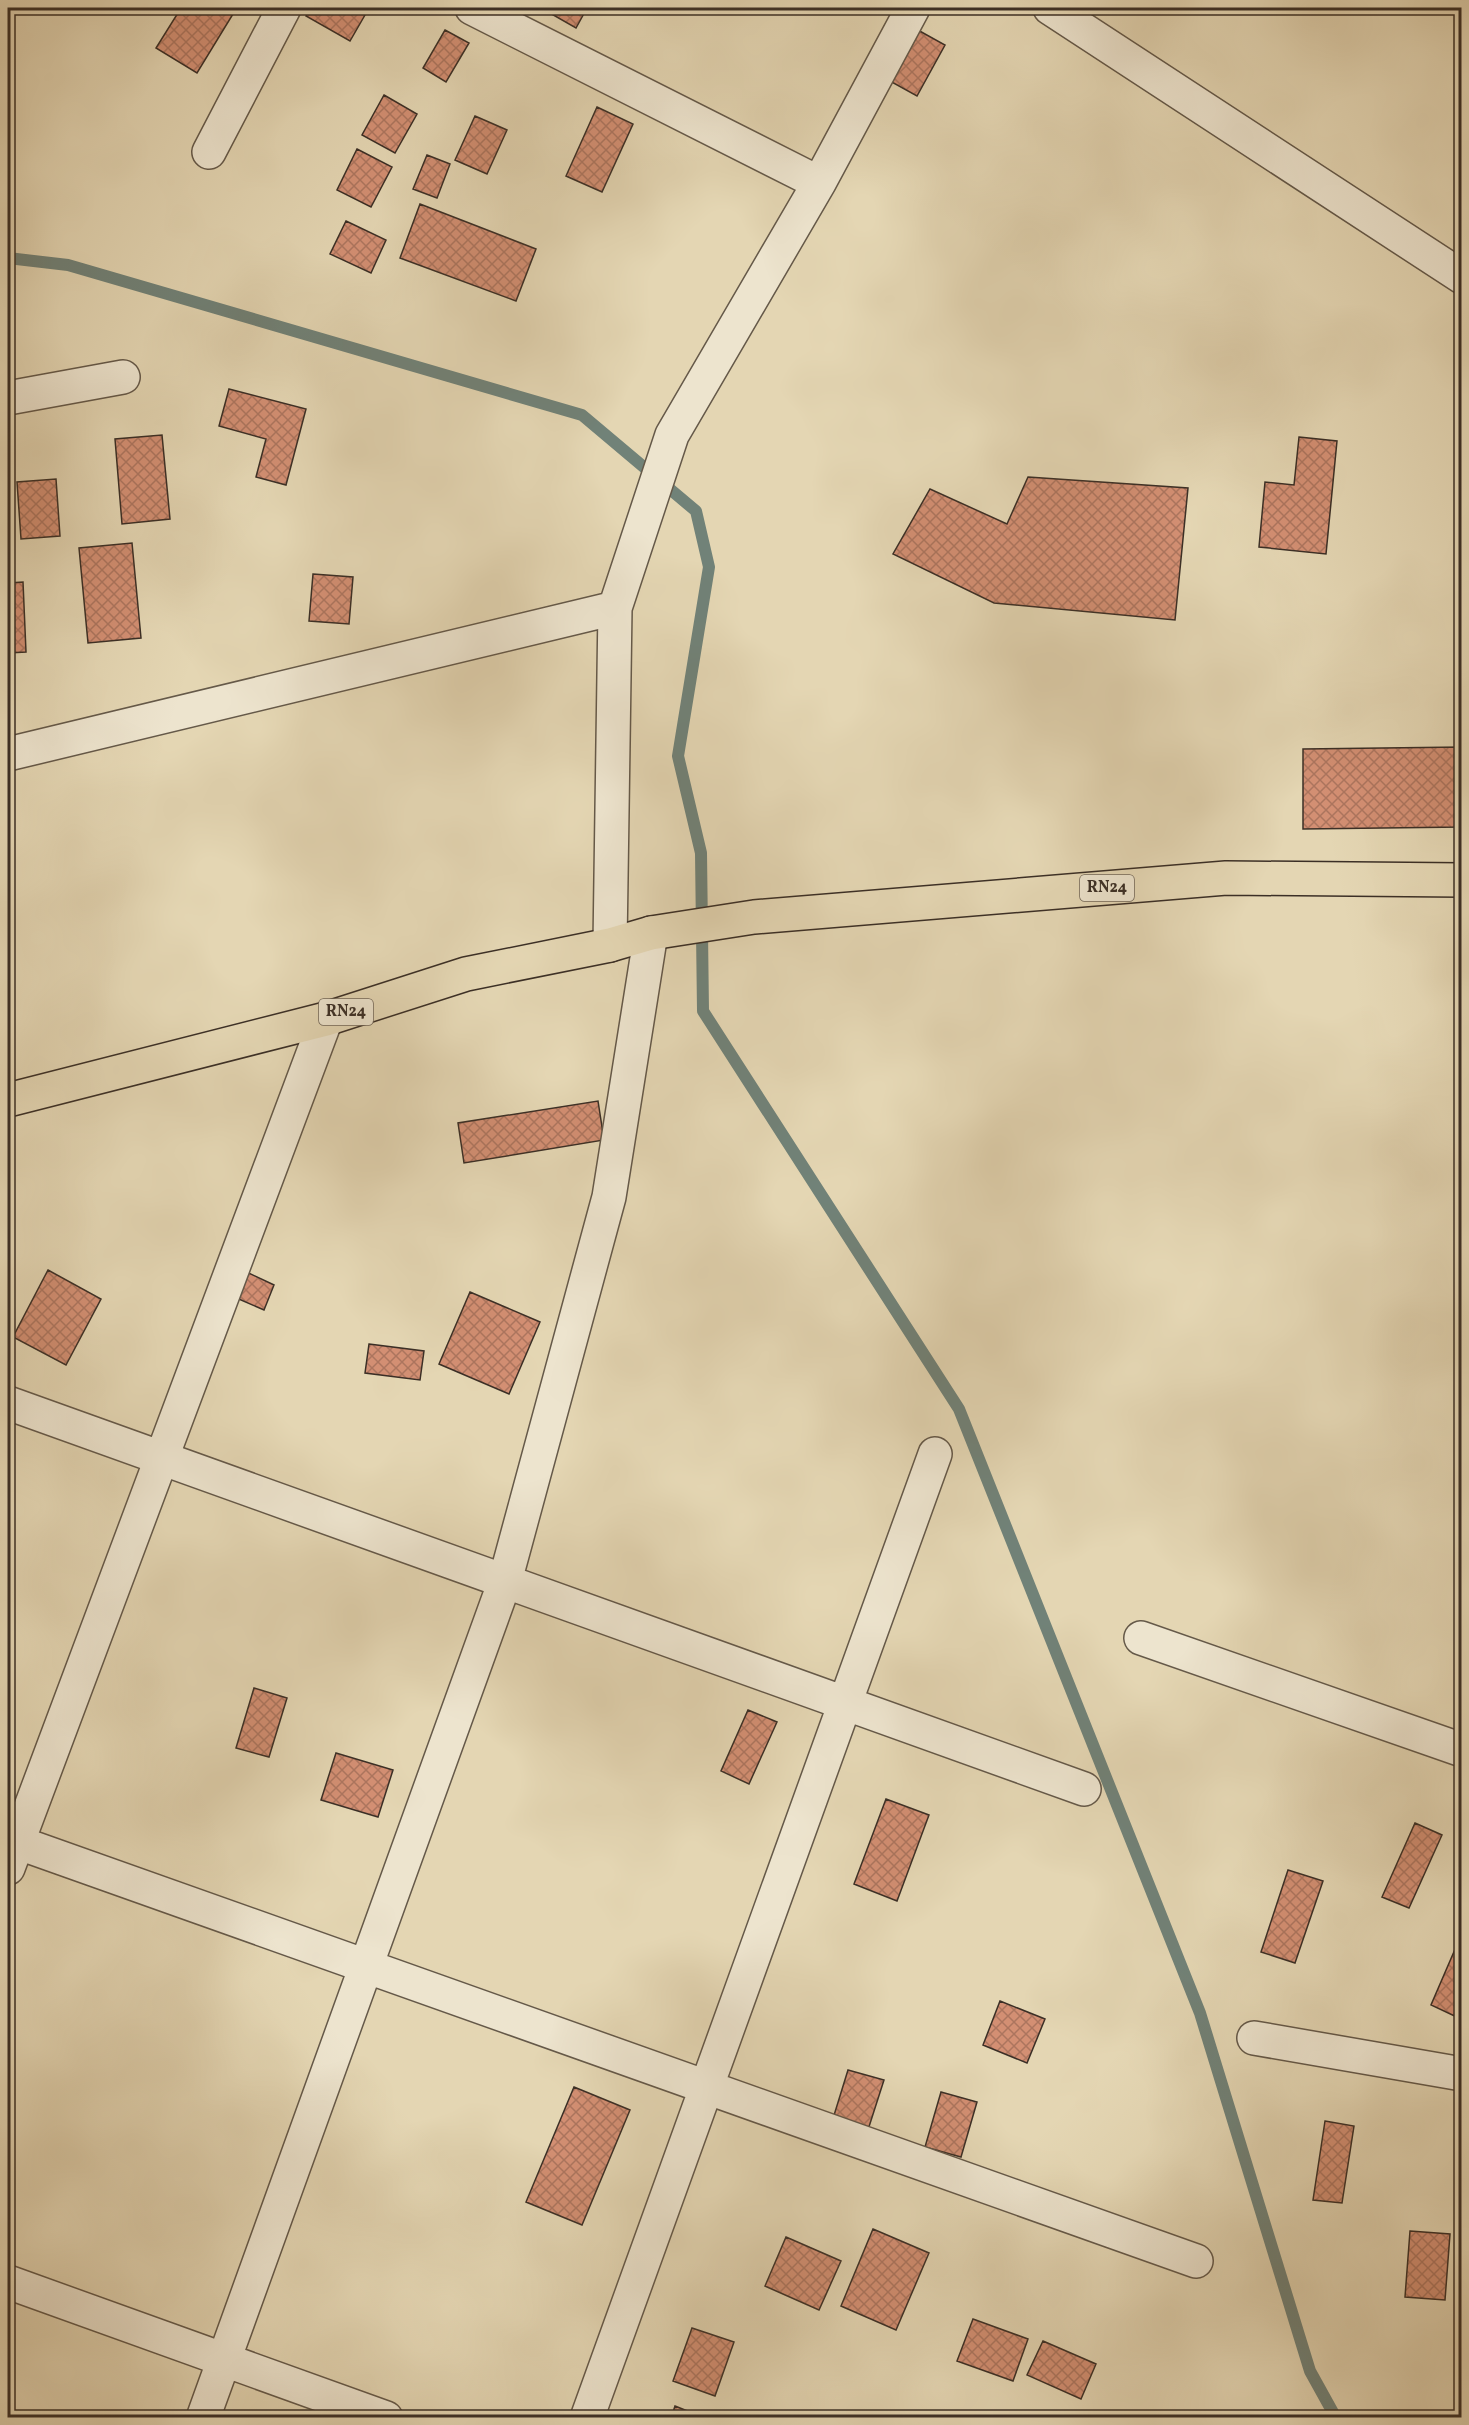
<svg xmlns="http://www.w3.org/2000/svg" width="1469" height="2425" font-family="Vollkorn,serif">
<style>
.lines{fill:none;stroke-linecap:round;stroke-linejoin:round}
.stream{stroke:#718278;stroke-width:12}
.building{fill:url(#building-cross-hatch);stroke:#3b2f26;stroke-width:1.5}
.street-casing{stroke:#655949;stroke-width:36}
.primary-casing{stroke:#3b2f26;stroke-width:36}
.street{stroke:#ede4ce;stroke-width:33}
.primary{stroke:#e4d6b3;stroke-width:33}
.labels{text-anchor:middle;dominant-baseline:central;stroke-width:6;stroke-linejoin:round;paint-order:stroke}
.shield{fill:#ede4ce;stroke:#706558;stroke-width:1.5}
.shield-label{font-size:16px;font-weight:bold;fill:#3b2f26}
</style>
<defs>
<pattern id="building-cross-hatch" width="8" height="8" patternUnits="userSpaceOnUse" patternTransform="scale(1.5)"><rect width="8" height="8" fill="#d38f73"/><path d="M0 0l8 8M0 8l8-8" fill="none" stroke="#ac755e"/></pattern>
</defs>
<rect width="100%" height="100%" fill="#e4d6b3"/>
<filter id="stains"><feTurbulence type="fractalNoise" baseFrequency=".00333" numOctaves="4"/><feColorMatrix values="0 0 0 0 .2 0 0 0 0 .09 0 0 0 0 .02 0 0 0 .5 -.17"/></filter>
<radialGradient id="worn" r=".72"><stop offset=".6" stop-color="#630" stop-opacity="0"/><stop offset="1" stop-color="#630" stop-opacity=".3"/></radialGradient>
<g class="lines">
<path class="stream" d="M8,258L68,265L582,415L696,511L709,567L678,756L701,853L703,1011L959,1409L1200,2013L1310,2371L1336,2418"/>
</g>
<path class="building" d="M181,8H222L233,14L197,73L156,48Z
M311,8H369L350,41L306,16Z
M541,8H587L576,28Z
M916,29L945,45L917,96L888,80Z
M445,30L469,43L446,82L423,68Z
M384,95L417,114L395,153L362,135Z
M597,107L633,124L602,192L566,176Z
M475,116L507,130L487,174L455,160Z
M357,149L392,167L371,207L337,190Z
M427,155L450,164L437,198L413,189Z
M420,204L536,249L516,301L400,258Z
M346,221L386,240L371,273L330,254Z
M229,389L306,409L286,485L256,477L266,439L219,426Z
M162,435L170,519L122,524L115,439Z
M1299,437L1337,441L1326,554L1259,547L1265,482L1294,485Z
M1028,477L1188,488L1175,620L994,603L893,554L930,489L1007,524Z
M56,479L60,536L21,539L17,482Z
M132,543L141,638L88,643L79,548Z
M313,574L353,577L349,624L309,621Z
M23,582L26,652L8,653V583Z
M1462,747V827L1303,829V749Z
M598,1101L604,1140L464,1163L458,1123Z
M236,1267L274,1285L264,1310L225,1293Z
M48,1270L101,1299L66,1365L13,1337Z
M470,1292L540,1322L509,1394L439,1364Z
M369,1344L424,1351L420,1380L365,1373Z
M254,1688L287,1698L269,1757L236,1748Z
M748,1710L777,1722L749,1784L721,1771Z
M336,1753L393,1770L378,1817L321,1800Z
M886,1799L929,1815L897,1901L854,1884Z
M1415,1823L1442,1835L1409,1908L1382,1897Z
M1288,1870L1323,1881L1295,1963L1261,1952Z
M1456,1947L1462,1950L1461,2019L1431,2005Z
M1000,2001L1045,2019L1027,2063L983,2045Z
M848,2070L884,2080L866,2136L831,2125Z
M574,2087L630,2110L582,2225L526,2202Z
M941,2092L977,2102L961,2157L925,2147Z
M1325,2121L1354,2126L1342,2203L1313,2200Z
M873,2229L929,2253L896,2330L841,2306Z
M1410,2231L1450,2234L1445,2300L1405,2297Z
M786,2237L841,2261L819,2310L765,2286Z
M973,2319L1028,2339L1013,2381L957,2361Z
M692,2328L734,2342L715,2396L673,2381Z
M1043,2341L1096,2364L1081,2399L1027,2375Z
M675,2406L705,2418H671Z"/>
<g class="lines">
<defs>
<path id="street" d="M472,8L819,183
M1050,8L1462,277
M209,152L284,8
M8,398L123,377
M8,754L615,608
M610,945L615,608L672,435L819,183L913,8
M8,1403L1084,1789
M1141,1638L1462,1750
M8,1839L1196,2261
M8,1868L326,1019
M1254,2038L1462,2074
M8,2282L386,2418
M203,2418L505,1581L609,1197L651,933
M587,2418L935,1454"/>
<path id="primary" d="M8,1100L326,1019L466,974L610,945L651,933L754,917L1226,878L1462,880"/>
</defs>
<use href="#street" class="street-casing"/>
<use href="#primary" class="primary-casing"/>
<use href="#street" class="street"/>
<use href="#primary" class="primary"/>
</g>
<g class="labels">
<g class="shield">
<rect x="1080" y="875" width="54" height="26" rx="4.5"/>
<rect x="319" y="999" width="54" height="26" rx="4.5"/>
</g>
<g class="shield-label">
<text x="1107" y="888">RN24</text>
<text x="346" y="1012">RN24</text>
</g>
</g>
<rect width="1469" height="2425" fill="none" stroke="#e4d6b3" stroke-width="30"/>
<rect x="9" y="9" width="1451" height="2407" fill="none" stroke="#3b2f26" stroke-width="3"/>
<rect x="15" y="15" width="1439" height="2395" fill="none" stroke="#3b2f26" stroke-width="1.5"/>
<rect width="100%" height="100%" filter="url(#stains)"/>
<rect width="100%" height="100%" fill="url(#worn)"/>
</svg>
